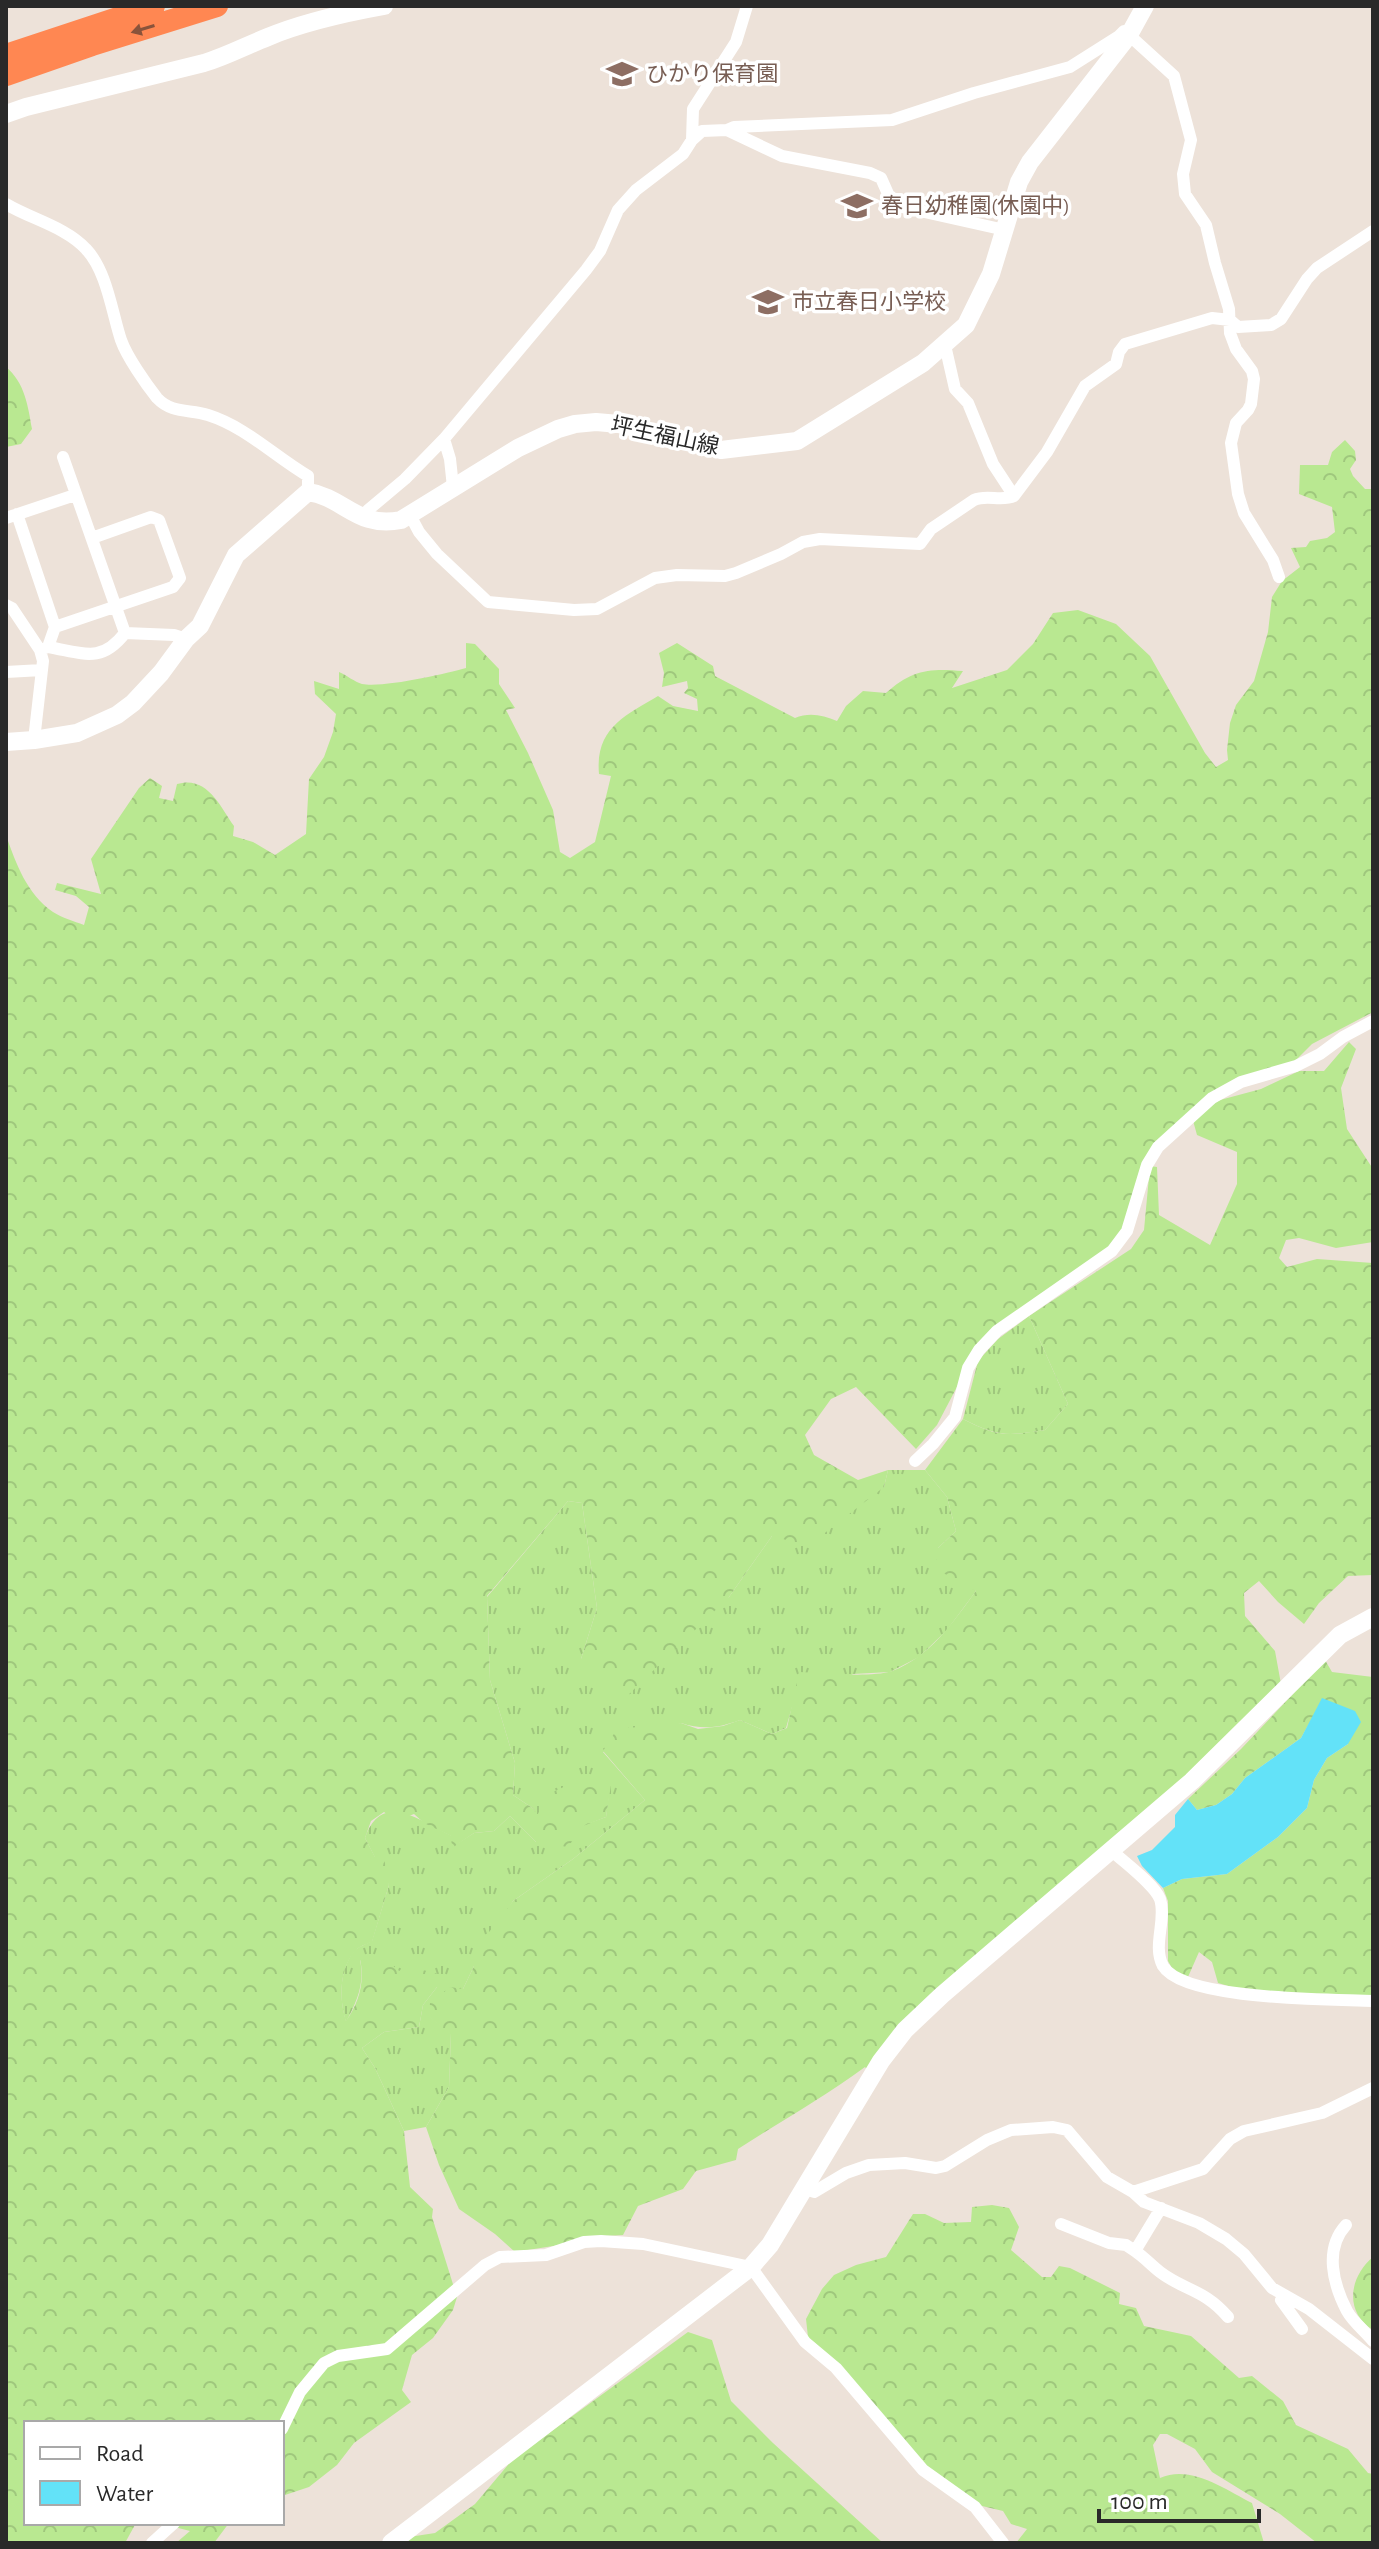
<svg xmlns="http://www.w3.org/2000/svg" width="1379" height="2549" font-family="'Alegreya Sans','Noto Sans JP',sans-serif">
<style>
.grass{fill:url(#grass-tufts)}
.forest{fill:url(#forest-crowns)}
.water{fill:#63e2f8}
.lines{fill:none;stroke-linecap:round;stroke-linejoin:round}
.street{stroke:#fff;stroke-width:12}
.secondary{stroke:#fff;stroke-width:18}
.highway{stroke:#ff8752;stroke-width:22}
.oneway{fill:#89533b}
.labels{text-anchor:middle;dominant-baseline:central;stroke-width:7;stroke-linejoin:round;paint-order:stroke}
.education-label{font-size:22px;fill:#785e54;stroke:#fff;text-anchor:start}
.street-label{font-size:22px;fill:#292929;stroke:#fff}
</style>
<defs>
<pattern id="grass-tufts" width="24" height="20" patternUnits="userSpaceOnUse" patternTransform="scale(2)"><rect width="24" height="20" fill="#b9e891"/><path d="M3 7l-1-3M5 7V3M7 7l1-3M15 17l-1-3M17 17v-4M19 17l1-3" fill="none" stroke="#9fc77d"/></pattern>
<pattern id="forest-crowns" width="20" height="18" patternUnits="userSpaceOnUse" patternTransform="scale(2)"><rect width="20" height="18" fill="#b9e891"/><path d="M2 6a3 3 0 1 1 6 0M12 15a3 3 0 1 1 6 0" fill="none" stroke="#9fc77d"/></pattern>
</defs>
<rect width="100%" height="100%" fill="#ede2d9"/>
<path class="grass" d="M1029,1316L1068,1404L1045,1430C1007,1436 998,1437 963,1419L978,1361L998,1339Z
M888,1470H925L947,1497L956,1531L938,1548L976,1591L947,1630L919,1657L890,1672L853,1674L792,1707L786,1728L772,1734L740,1720C719,1728 702,1730 681,1723L603,1752L645,1800L573,1859L513,1901L474,1966L463,1989L430,2017L451,2033L449,2087L426,2127L404,2131L375,2068L362,2048L384,2032L419,2027L423,2005L437,1987L399,1971L360,1960C365,1984 357,2001 346,2022C339,2000 339,1970 354,1951C358,1947 366,1944 372,1941L389,1885L365,1838C382,1789 421,1822 452,1836V1847L474,1833L494,1831L510,1816L536,1842L606,1817L610,1785L536,1817L534,1809L513,1795L515,1763L490,1680L487,1597L568,1501L582,1503L597,1608L581,1659L729,1597L772,1536L884,1487Z"/>
<path class="forest" d="M6,367C25,383 28,406 32,429L21,444L6,447Z
M1345,440L1355,451L1356,460L1350,469L1353,476L1365,489H1373V1012L1312,1044L1294,1062L1239,1078L1154,1143L1123,1229L1109,1248L994,1328L959,1383L937,1425L916,1449L856,1387L831,1399L805,1435L814,1455L858,1480L888,1470L884,1487L808,1546L772,1536L729,1597L624,1699L581,1659L597,1608L582,1503L568,1501L487,1596L490,1680L515,1763L513,1795L534,1809L537,1816L547,1795L578,1780L611,1785L606,1817L583,1826L568,1847L536,1842L510,1816L494,1831L474,1833L452,1848L451,1836L424,1823L414,1814L396,1821L384,1812L371,1821L365,1838L375,1857L384,1858L389,1885L372,1942C366,1944 358,1947 355,1951C339,1969 339,2000 346,2021C359,2003 365,1982 360,1959L388,1961L399,1971L408,1966L438,1974L437,1987L423,2005L419,2027L384,2032L362,2048L375,2068L404,2131L410,2187L433,2209L432,2217L457,2297L453,2310L433,2338L412,2355L402,2390L411,2402L354,2443L337,2465L309,2487L282,2496V2423H26V2523H136L125,2543H6V835C16,864 27,894 53,912C62,918 74,921 84,925L89,907L76,896L55,890L57,883L101,894L91,859L139,788L150,778L162,786L159,798L173,801L177,784C207,775 220,806 234,826L233,836L253,842L275,855L306,834L309,779L324,757L333,732L336,714L315,694L314,681L339,689V672C346,675 355,682 362,684C383,688 445,674 466,668V643L475,644L499,669V684L515,708L506,710L528,753L553,810L560,852L570,858L595,842L611,776L599,774C595,729 624,716 658,696L673,706L698,711L697,699L684,693L688,688L687,681L662,687L664,673L659,653L677,643L713,666L715,676L795,718C809,712 823,715 837,721L846,706L863,691L886,693C911,670 930,668 963,671L952,688L1007,670L1033,644L1053,613L1078,610L1116,624L1150,656L1205,753L1216,767L1228,760L1227,750L1230,723L1236,705L1254,681L1268,632L1272,597L1282,581L1300,567L1291,548L1306,547L1310,541L1327,538L1335,532L1332,507L1299,494L1300,465H1328L1332,452Z
M1349,1042L1356,1049L1341,1088L1347,1129L1373,1169V1242L1336,1248L1299,1238L1286,1240L1279,1258L1287,1267L1317,1259L1373,1263V1575L1348,1576L1319,1603L1304,1624L1278,1602L1259,1581L1244,1593L1245,1616L1275,1651L1281,1684L1189,1779L869,2072L865,2067C824,2097 780,2122 738,2149L736,2160L696,2171L683,2189L638,2206L623,2235L585,2237L566,2244L515,2252L495,2234L459,2209L439,2165L426,2127L449,2087L451,2034L429,2017L430,2003L450,1987L463,1989L474,1966L472,1954L513,1901L573,1859L645,1800L603,1751L617,1729L681,1723L698,1729L723,1726L740,1720L772,1734L787,1728L799,1672C823,1673 870,1678 892,1671C930,1657 953,1622 976,1591L936,1569L938,1548L956,1531L947,1497L925,1470L963,1419C998,1437 1006,1436 1045,1430L1068,1404L1029,1316L1131,1249L1144,1230L1150,1166L1157,1167L1159,1215L1210,1245L1237,1184V1152L1197,1135L1192,1117L1220,1100L1261,1089L1299,1071H1324Z
M1325,1660L1332,1672L1373,1677V1997L1242,1990L1218,1983L1212,1962L1199,1952L1188,1977L1173,1970L1168,1961V1901L1163,1888L1182,1879L1227,1874L1278,1837L1307,1808L1314,1780L1327,1758L1348,1744L1311,1720L1301,1738L1245,1778L1232,1794L1216,1805L1197,1810L1188,1799L1241,1749Z
M992,2205L1009,2208L1019,2227L1011,2250L1042,2277H1051L1059,2266L1070,2268L1120,2293L1119,2304L1136,2308L1144,2326L1191,2336L1239,2378L1252,2376L1283,2401L1296,2425L1348,2449L1368,2473L1373,2474V2543H1317L1280,2514L1212,2472L1195,2449L1167,2434H1160L1153,2445L1160,2478C1190,2464 1225,2489 1252,2503L1264,2543H1016L1027,2529L1011,2524L1003,2511L978,2505L924,2466L840,2367L808,2337L806,2319L822,2289L834,2275L856,2265L886,2257L913,2214H925L944,2223L971,2222L972,2207Z
M1373,2257V2330C1344,2312 1349,2277 1373,2257Z
M688,2332L712,2340L731,2401L773,2443L883,2543H403L409,2537L435,2533L475,2504L512,2460Z
M159,2523H229L214,2543H176L190,2531Z"/>
<path class="water" d="M1322,1698L1355,1711L1361,1722L1348,1744L1327,1758L1314,1780L1307,1808L1278,1837L1227,1874L1182,1879L1163,1888L1142,1866L1137,1856L1152,1850L1175,1827V1815L1188,1799L1197,1810L1216,1805L1232,1794L1245,1778L1301,1738Z"/>
<g class="lines">
<path class="street" d="M1129,35L1174,76L1191,140L1183,174L1185,194L1206,225L1215,263L1229,309L1230,333L1236,349L1252,371L1254,379L1251,404L1248,410L1236,423L1231,443L1238,494L1244,513L1273,560L1279,577
M727,130L782,156L870,173L881,178L893,205L1005,230
M692,140L702,131L727,130L734,127L892,120L974,93L1070,67L1119,36L1124,31
M6,204C31,219 66,227 86,249C107,271 112,313 121,340C127,357 146,384 157,398C172,414 190,409 208,415C246,427 274,456 308,476V492
M945,345L955,389L968,403L993,464L1014,496
M444,439L450,459L453,487
M63,457L125,633
M17,514L55,627L48,647
M410,515L419,532L437,554L488,602L574,610L597,609L655,578L677,575L725,576L736,573L781,554L803,542L820,539L920,544L931,529L974,500C987,494 1001,502 1014,496L1047,452L1085,386L1116,364L1119,352L1125,344L1212,318L1230,320L1238,327L1271,325L1281,319L1307,279L1317,268L1373,231
M6,518L75,495
M364,519L368,510L405,479L444,439L586,270L600,251L618,210L636,190L683,154L692,140L693,109L736,42L747,6
M6,605L12,608L40,650L43,661L34,740
M55,627L173,587L180,578L159,520L151,517L92,538
M40,650L48,647C83,653 101,664 125,633L174,635L186,639
M6,672L42,670
M915,1461L933,1444L955,1417L968,1368L979,1350L997,1331L1112,1251L1127,1231L1147,1165L1158,1147L1212,1098L1241,1082L1296,1066L1320,1054L1343,1037L1373,1021
M1112,1851C1125,1863 1154,1884 1160,1899C1167,1919 1152,1946 1163,1966C1184,2001 1334,1999 1373,2001
M806,2189L814,2192L846,2173L869,2165L905,2163L936,2168L945,2166L987,2140L1011,2130L1053,2127L1067,2130L1107,2177L1133,2192L1144,2202L1199,2223L1226,2239L1244,2254L1272,2288L1309,2309L1373,2359
M1133,2192L1203,2169L1230,2139L1244,2131L1322,2113L1373,2088
M1061,2224L1109,2243L1126,2245L1135,2251L1161,2208
M1346,2225C1324,2249 1333,2284 1347,2311C1353,2322 1365,2331 1373,2341
M1135,2251C1144,2257 1151,2265 1160,2272C1185,2291 1204,2289 1228,2317
M1284,2296L1281,2300L1302,2329
M282,2429L300,2392L324,2363L338,2356L387,2349L485,2265L500,2257L546,2255L584,2242L601,2241L643,2244L751,2267L805,2342L836,2368L923,2470L975,2507L1003,2543
M152,2543L174,2523"/>
<path class="secondary" d="M6,114L26,107L204,63C227,56 245,46 268,37C304,22 345,13 384,6
M6,742L34,740L77,733L117,715L133,703L161,673L186,639L200,626L236,555L308,492C344,497 357,529 401,520L518,448L558,429L575,424L596,422L619,424L721,450L797,441L923,363L966,325L991,274L1019,182L1030,162L1129,35L1145,6
M391,2543L751,2267L770,2245L881,2061L905,2030L942,1995L1192,1781L1340,1635L1373,1617"/>
<path class="highway" d="M6,55L154,6
M6,75L92,45L217,6"/>
</g>
<defs><path id="oneway-solid" d="M-6-.8H1V-3.2L6.5 0L1 3.2V.8H-6Z" transform="scale(2)"/></defs>
<use class="oneway" href="#oneway-solid" transform="translate(143 29) rotate(163)"/>
<defs>
<symbol id="school-bare" viewBox="-9 -9 18 18"><path d="M0-5L7-2L0 1L-7-2ZM-4 1L0 2.5L4 1V4Q0 6-4 4Z" fill="#8d6e63" stroke="#fff" stroke-width="2.5" paint-order="stroke"/></symbol>
</defs>
<g fill-rule="evenodd">
<use href="#school-bare" x="600" y="52" width="44" height="44"/>
<use href="#school-bare" x="835" y="184" width="44" height="44"/>
<use href="#school-bare" x="746" y="280" width="44" height="44"/>
</g>
<g class="labels">
<g class="education-label">
<text x="646" y="74">ひかり保育園</text>
<text x="881" y="206">春日幼稚園(休園中)</text>
<text x="792" y="302">市立春日小学校</text>
</g>
<g class="street-label">
<text transform="translate(665 436) rotate(12)">坪生福山線</text>
</g>
</g>
<rect width="1379" height="2549" fill="none" stroke="#292929" stroke-width="16"/>
<rect x="24" y="2421" width="260" height="104" fill="#ffffff" stroke="#a9a9a9" stroke-width="2"/>
<rect x="40" y="2447" width="40" height="12" fill="#ffffff" stroke="#a9a9a9" stroke-width="2"/>
<text x="96" y="2461" font-size="24" fill="#292929">Road</text>
<rect x="40" y="2481" width="40" height="24" fill="#63e2f8" stroke="#a9a9a9" stroke-width="2"/>
<text x="96" y="2501" font-size="24" fill="#292929">Water</text>
<path d="M1099 2509v12h160v-12" fill="none" stroke="#292929" stroke-width="4"/>
<text x="1111" y="2509" font-size="24" fill="#292929" stroke="#ffffff" stroke-width="6" paint-order="stroke">100 m</text>
</svg>
